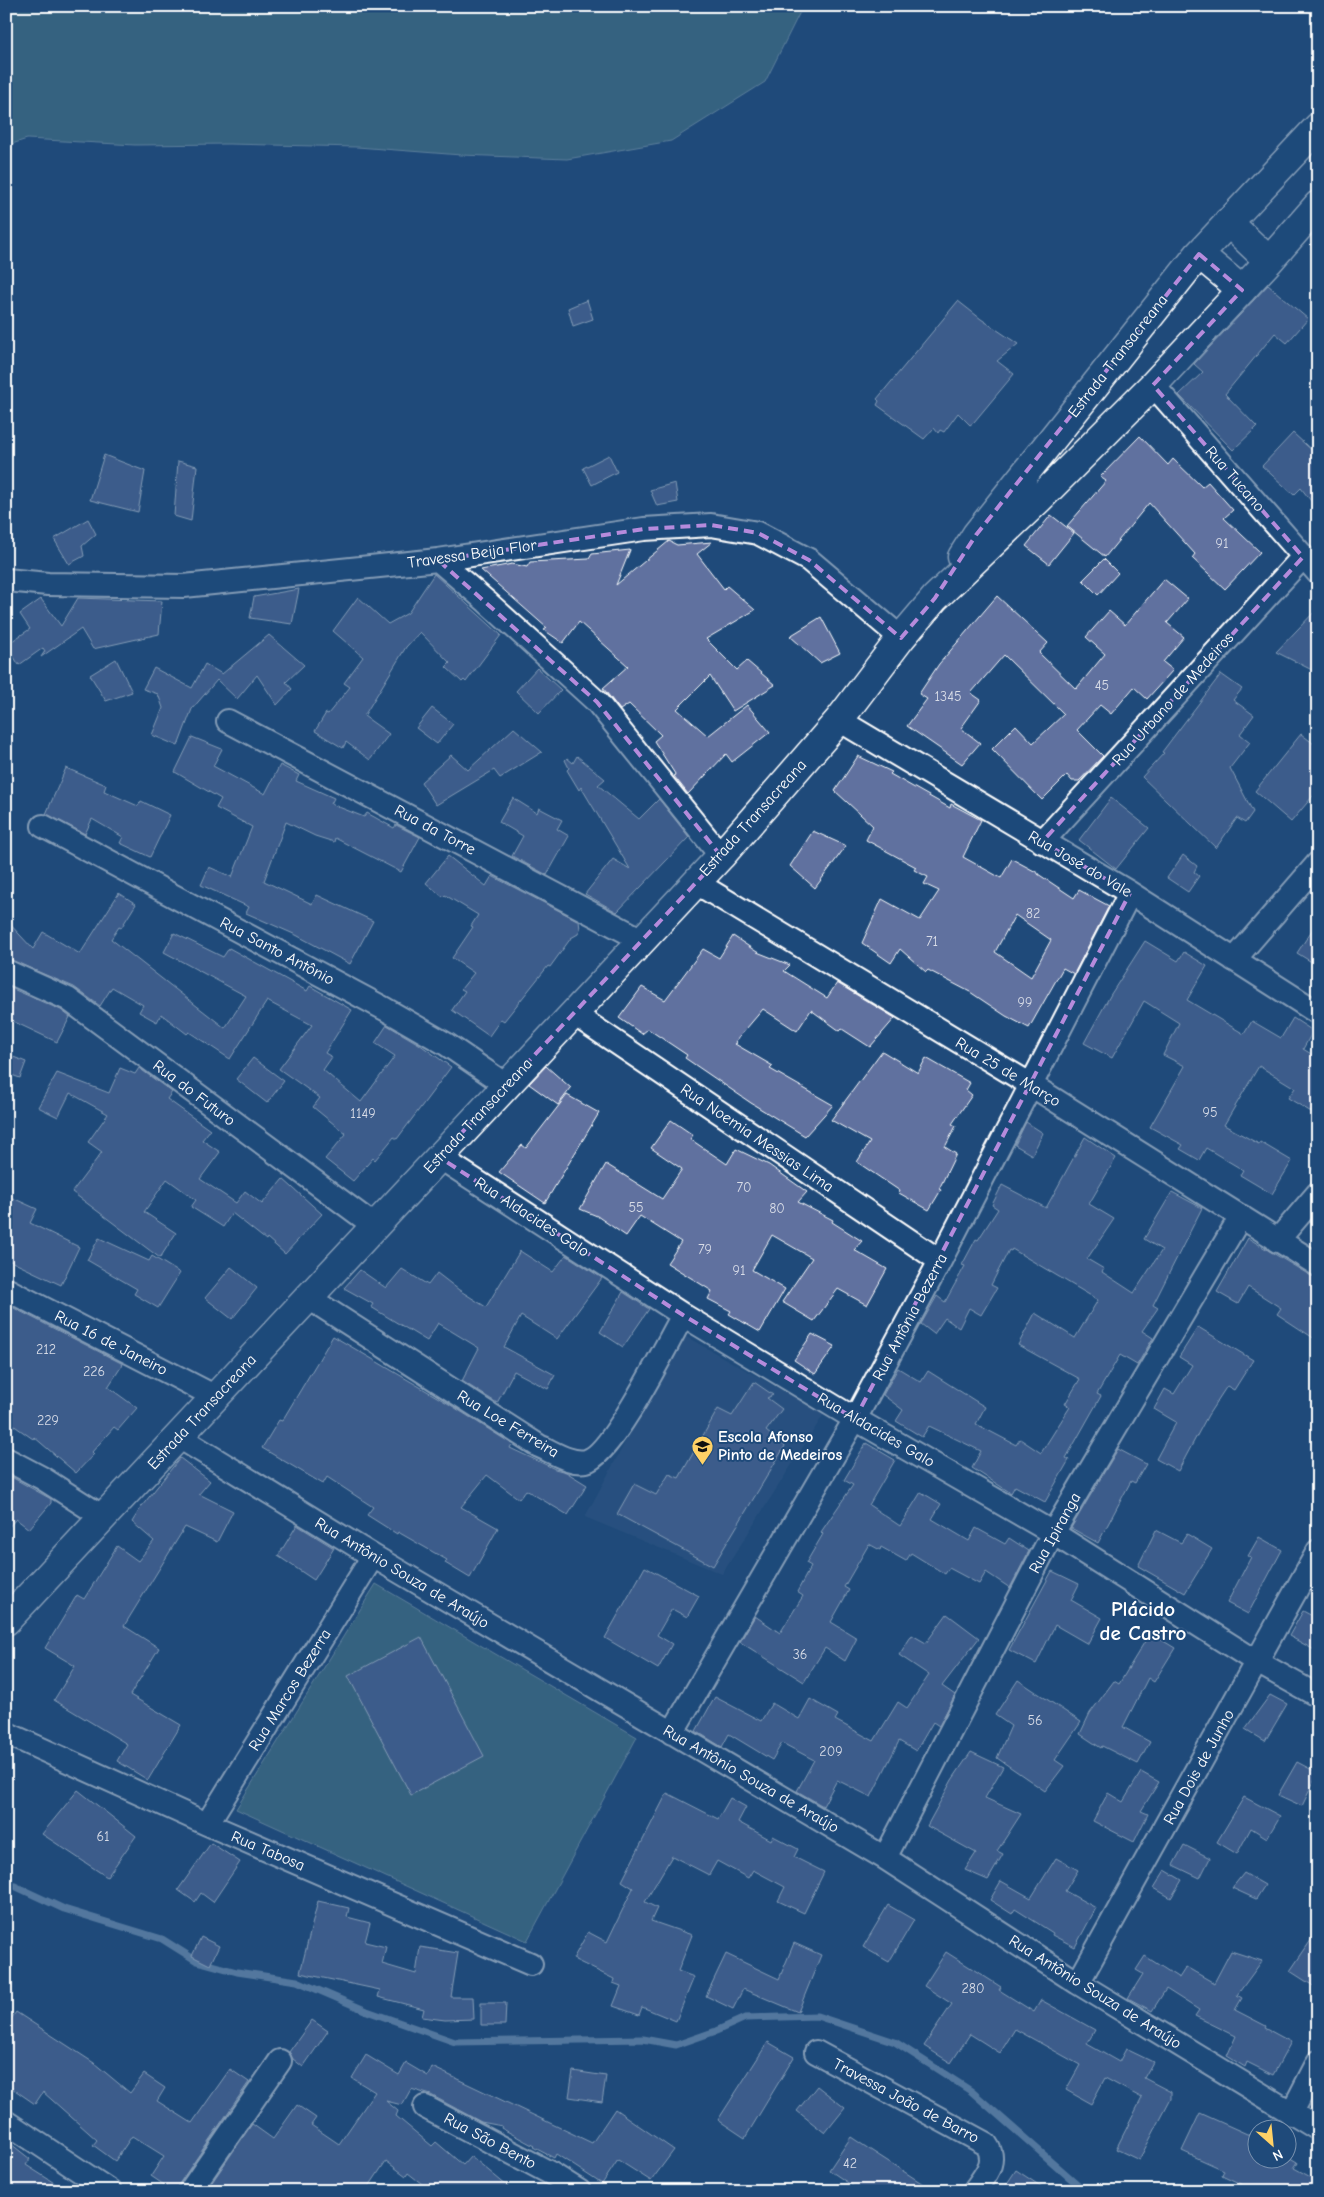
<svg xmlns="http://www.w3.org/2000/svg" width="1324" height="2197" font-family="'Comic Neue',sans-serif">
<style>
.built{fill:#335685}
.green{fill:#517f88;stroke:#a8bfc4}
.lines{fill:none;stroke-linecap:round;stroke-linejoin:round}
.stream{stroke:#93aeca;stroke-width:7}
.building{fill:#61719f;stroke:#fff;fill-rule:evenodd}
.minor-casing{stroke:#fff;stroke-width:26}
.tertiary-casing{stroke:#fff;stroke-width:31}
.minor{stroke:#1f4a7a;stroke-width:22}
.tertiary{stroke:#1f4a7a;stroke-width:28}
.marked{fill:none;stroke:#b68bdc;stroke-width:4;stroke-dasharray:10 6;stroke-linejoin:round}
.labels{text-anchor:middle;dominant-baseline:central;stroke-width:4;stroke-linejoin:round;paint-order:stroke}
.number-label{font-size:14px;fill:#d8dce7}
.street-label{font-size:16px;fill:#fff;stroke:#1f4a7a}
.poi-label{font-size:16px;font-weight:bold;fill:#fff;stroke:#1f4a7a;text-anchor:start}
.district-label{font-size:21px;font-weight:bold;fill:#fff;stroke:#1f4a7a}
</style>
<rect width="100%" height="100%" fill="#1f4a7a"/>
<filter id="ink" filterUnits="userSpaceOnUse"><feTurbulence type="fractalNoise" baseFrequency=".02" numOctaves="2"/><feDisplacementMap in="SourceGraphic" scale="10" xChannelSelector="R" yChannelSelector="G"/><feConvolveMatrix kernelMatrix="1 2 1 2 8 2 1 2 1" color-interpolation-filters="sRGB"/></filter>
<g filter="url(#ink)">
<path class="built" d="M683,1335L824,1414L722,1574L585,1517Z"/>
<path class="green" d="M6,6H803L765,82L671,141L567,159L461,155L357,147L229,144L135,145L27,139L6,146Z
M376,1584L637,1737L527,1941L236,1809Z"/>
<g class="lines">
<path class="stream" d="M6,1882L64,1909L162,1939L197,1961L237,1972L297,1981L367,2011L455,2042L643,2039L676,2045L716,2031L745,2018L817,2016L895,2042L971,2091L1085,2191"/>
</g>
<path class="building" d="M1268,285L1308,319L1287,343L1275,333L1225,394L1257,427L1233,450L1179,395L1203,372L1194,364Z
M587,300L593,319L573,326L568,308Z
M958,301L981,319L1018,344L997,361L1014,374L974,422L970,425L958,413L944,432L940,430L938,433L934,428L924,439L877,405L879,401L877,399Z
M1293,433L1318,456V510L1301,488L1294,495L1262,466Z
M1140,436L1168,465L1173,459L1202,487L1208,482L1233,510L1224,518L1260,552L1225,589L1192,558L1195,554L1149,503L1105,557L1067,526L1106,481L1100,477Z
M104,455L145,471L138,512L90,500Z
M609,455L617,472L592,485L583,468Z
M178,461L197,466L191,521L174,516Z
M675,483L678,502L657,506L650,490Z
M1051,515L1074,533L1049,564L1026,546Z
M88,519L96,534L82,546L84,556L69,564L54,539Z
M669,541L677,545L712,542L697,554L724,589L727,586L755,610L706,639L737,670L747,661L775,685L733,711L710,676L677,709L708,736L747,705L770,732L732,762L726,754L688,794L674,776L675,774L654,741L661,735L629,704L620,710L603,688L628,666L579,622L563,643L544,630L547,628L481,570L512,564L527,567L530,562L589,559L592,554L630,550L616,585Z
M1104,559L1118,573L1098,595L1083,580Z
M434,574L501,635L466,682L464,680L462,682L446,667L450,663L420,632L406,647L364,716L389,734L370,760L346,742L343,748L315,731L326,713L328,714L350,687L344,683L363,657L333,631L358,597L388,624L408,613Z
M1164,579L1188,599L1167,623L1184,637L1163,662L1173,670L1147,699L1134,687L1111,714L1100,705L1077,730L1103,756L1079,781H1072L1067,775L1042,800L992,749L1016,725L1033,743L1064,714L1004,655L971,693L981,700L961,728L980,743L962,764L907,726L927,699L919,694L939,664L997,596L1048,643L1039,653L1076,689L1105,654L1086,637L1109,611L1125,625Z
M299,589L292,624L250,618L254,597Z
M78,598L162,601L159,634L93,649L81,629L41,657L45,651L43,648L19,665L6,645L30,629L20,614L41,599L61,626Z
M1318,608V673L1276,652Z
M821,617L840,653L820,663L790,636Z
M269,635L304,665L286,682L292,689L277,705L257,675L237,699L217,680L192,709L178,746L152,735L163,708L158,694L143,689L154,668L192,688L205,664L222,674Z
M116,659L132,692L106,701L90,675Z
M537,668L561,690L539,713L516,691Z
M1221,674L1242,689L1233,700L1254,715L1240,734L1250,742L1230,768L1253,812L1245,823L1237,818L1216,848L1142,777L1164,753L1162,752Z
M432,708L453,724L437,744L416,728Z
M514,728L542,752L500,778L494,770L436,805L421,782L451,755L468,770Z
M1301,734L1318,747V790L1291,822L1255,791Z
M192,737L222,749L213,766L265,794L280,765L299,775L296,781L334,798L331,804L364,817L367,813L394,828L396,825L420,837L401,872L335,838L334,842L315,836L286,822L264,881L312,904L317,895L373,921L350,964L296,935L246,913L249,907L201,885L209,867L232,877L252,827L216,808L221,799L175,772Z
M577,756L605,779L598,785L639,819L659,799L689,837L617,912L585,894L613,859L630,869L581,787L579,790L567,770L569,768L565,760L567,758L573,763Z
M858,756L892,772L890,774L950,808L951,804L981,820L963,857L1001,878L1012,859L1038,873V874L1074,898L1079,890L1109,906L1074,974L1063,968L1029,1028L1006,1016L970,992L928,970L926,972L900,949L891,963L862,943L882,899L920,920L939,891L924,884L928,877L914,870L916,867L866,840L873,826L835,791ZM1015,915L1051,940L1031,977L995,952Z
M66,768L106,785L104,791L138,806L141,801L170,815L150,857L120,843L123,837L92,819L85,834L46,814Z
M513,798L537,813L539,808L562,820L557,829L569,836L547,875L512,856L523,836L499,822Z
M1111,798L1149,828L1116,869L1079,840Z
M813,831L846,846L815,888L790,866Z
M1183,855L1197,866L1194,872L1199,876L1188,892L1167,878Z
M448,856L486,886L492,876L579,921L580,929L578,934L571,938L550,967L548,966L504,1021L501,1019L489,1036L452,1010L465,991L461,989L474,973L452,958L473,927L471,926L478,915L445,895L443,897L426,883Z
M119,893L136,904L121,928L119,927L111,939L225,1028L246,996L164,952L174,933L223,957L229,948L307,991L310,986L352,1010L325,1053L332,1057L323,1070L361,1102L395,1056L375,1043L387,1025L419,1044L451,1067L397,1139L394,1137L375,1160L373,1158L353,1181L325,1159L346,1134L313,1107L320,1098L279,1069L312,1025L267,1001L230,1059L189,1032L187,1034L161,1014L157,1022L139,1012L143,1005L112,987L100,1006L74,987L6,958V920L33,949L43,932L80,954Z
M1318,921V966L1297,953Z
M733,936L757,952L790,965L784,971L827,998L837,983L895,1018L870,1047L842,1029L840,1031L811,1010L797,1031L763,1009L735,1042L737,1043L735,1044L773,1066L770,1069L833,1105L805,1136L751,1103L685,1058L687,1055L648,1029L642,1034L619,1018L642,987L665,1000L703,949L719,958Z
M1145,941L1178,961L1184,952L1207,966L1187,1000L1244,1034L1252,1021L1281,1038L1293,1018L1313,1031L1303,1049L1318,1058V1116L1288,1098L1295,1088L1259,1066L1224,1125L1259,1144L1260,1142L1292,1161L1272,1194L1240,1175L1243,1170L1206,1148L1199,1160L1180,1149L1183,1145L1150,1127L1185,1066L1163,1055L1179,1023L1144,1001L1112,1058L1084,1043L1111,994Z
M6,986L61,1010L70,1017L57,1042L6,1018Z
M882,1051L918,1073L926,1058L970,1083L966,1090L972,1095L952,1124L956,1126L945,1147L956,1154L939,1189L941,1190L929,1210L899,1193L900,1191L857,1162L870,1142L831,1120Z
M6,1054L26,1062L20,1078L6,1073Z
M253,1058L284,1081L267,1103L236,1079Z
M546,1066L571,1088L558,1105L529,1084Z
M120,1068L135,1074L139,1068L172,1092L167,1099L210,1130L202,1140L220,1152L200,1179L236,1203L245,1191L262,1204L283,1179L322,1214L285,1254L267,1238L266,1240L232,1213L223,1227L191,1207L196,1200L167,1179L144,1212L176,1233L160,1258L72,1192L102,1152L88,1142L108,1114L70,1093L58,1117L38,1107L57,1073L109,1093Z
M567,1095L599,1113L545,1203L499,1172L522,1145L526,1148Z
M671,1120L693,1135L690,1139L727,1164L736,1149L769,1165L807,1192L798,1202L833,1220L832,1222L862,1241L854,1250L887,1269L867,1305L838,1289L814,1321L782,1302L812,1258L772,1235L752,1270L785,1289L760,1332L729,1314L731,1311L708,1299L712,1291L667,1263L681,1242L640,1216L626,1236L597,1216L580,1209L606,1164L662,1199L682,1169L651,1148Z
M1026,1122L1043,1133L1032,1155L1015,1145Z
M1085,1137L1116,1158L1089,1204L1114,1219L1087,1259L1104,1269L1102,1272L1134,1293L1162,1250L1144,1239L1172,1192L1202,1208L1153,1305L1158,1308L1142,1331L1153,1338L1137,1365L1120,1355L1097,1394L1101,1396L1066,1458L1069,1460L1045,1502L1015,1486L1011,1493L972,1468L981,1451L929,1426L922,1437L896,1421L903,1410L883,1395L898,1368L921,1382L928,1371L985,1407L976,1424L1016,1445L1020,1439L1041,1453L1070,1407L1065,1404L1080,1379L1018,1345L1035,1313L1075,1338L1098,1300L1012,1249L1011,1251L1009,1250L991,1285L997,1288L981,1315L969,1308L959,1328L945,1318L934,1334L921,1324L937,1296L945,1302L965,1266L962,1265L976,1239L978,1240L998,1209L992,1205L1002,1185L1046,1208Z
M6,1195L37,1209L30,1223L79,1247L61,1285L6,1259Z
M99,1238L149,1261L152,1256L180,1273L158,1308L134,1294L137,1289L87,1260Z
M1248,1238L1311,1276L1318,1278V1341L1277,1314L1281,1308L1248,1287L1238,1304L1217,1292Z
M520,1251L553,1272L566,1255L602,1278L557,1339L521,1316L504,1347L555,1375L548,1389L514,1371L497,1403L462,1381L479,1348L438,1323L427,1341L371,1307L373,1304L344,1288L360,1270L386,1288L402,1269L428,1285L437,1273L459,1290L486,1307Z
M231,1267L257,1288L232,1319L205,1298Z
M623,1292L649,1309L623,1347L600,1332Z
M6,1304L123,1364L108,1387L137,1408L118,1430L114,1427L92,1452L94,1454L76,1473L34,1437L33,1439L6,1420Z
M1198,1327L1253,1360L1234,1390L1227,1386L1208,1415L1178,1471L1156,1459L1176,1422L1154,1409L1165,1389L1174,1394L1192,1365L1179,1357Z
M812,1334L835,1346L815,1374L794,1360Z
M333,1336L449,1404L512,1444L510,1448L555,1469L566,1472L587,1485L568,1515L526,1490L519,1499L487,1475L461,1507L498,1528L470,1578L445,1563L447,1560L398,1532L397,1534L367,1515L373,1507L327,1477L323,1484L262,1448L279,1420L282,1421Z
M754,1382L773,1395L767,1398L782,1409L766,1431L785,1446L713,1566L617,1514L634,1484L656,1495L669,1474L679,1478L718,1409L732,1416Z
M866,1443L895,1460L869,1505L900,1526L921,1492L941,1504L932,1519L969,1541L976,1528L1005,1544L1009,1538L1029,1551L1010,1588L986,1572L979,1584L949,1568L945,1574L911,1553L906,1561L881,1547L880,1550L869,1544L844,1587L849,1590L831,1622L857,1638L845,1661L825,1648L804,1682L740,1642L755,1616L780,1633L803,1596L797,1592L811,1566L806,1563L823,1534L821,1532L853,1485L844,1480Z
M1118,1449L1146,1464L1135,1483L1131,1481L1098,1543L1071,1528Z
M180,1458L210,1481L199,1494L233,1511L217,1542L185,1527L124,1626L159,1648L130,1695L181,1725L148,1780L117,1761L127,1744L54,1700L75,1666L45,1648L77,1595L84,1599L117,1546L138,1561L154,1541L132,1522L142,1506Z
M6,1474L51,1499V1503L29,1529L16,1519L6,1530Z
M297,1525L334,1548L314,1580L278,1556Z
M1156,1530L1181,1543L1187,1534L1212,1549L1185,1593L1138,1566Z
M1259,1537L1282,1550L1248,1614L1227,1603L1251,1557L1248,1556Z
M645,1567L699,1596L687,1617L672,1609L657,1635L672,1644L658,1669L605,1638Z
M1052,1571L1079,1584L1071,1600L1102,1618L1088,1644L1055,1625L1036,1664L1009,1650Z
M1303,1611L1318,1619V1652L1289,1636Z
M947,1614L979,1638L942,1686L955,1695L939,1726L933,1722L916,1751L899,1741L871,1797L837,1780L823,1806L797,1791L814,1760L782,1743L772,1760L729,1734L722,1747L696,1731L715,1697L761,1721L772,1703L799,1719L810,1699L838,1715L835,1720L874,1741L898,1702L907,1708L929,1675L899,1655L912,1635L926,1643Z
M1150,1633L1175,1648L1154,1682L1148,1678L1123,1727L1150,1742L1138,1764L1102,1746L1101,1748L1080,1734L1090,1713L1114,1681L1119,1684Z
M421,1637L484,1756L411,1795L348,1676Z
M1018,1680L1081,1722L1055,1760L1064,1766L1045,1791L997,1758L1011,1726L995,1715Z
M1270,1695L1287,1704L1265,1741L1245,1729Z
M971,1752L1003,1767L985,1798L1021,1814L997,1851L1003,1854L988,1880L965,1870L976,1853L927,1826L952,1780Z
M1297,1762L1318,1773L1302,1806L1278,1795Z
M1141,1772L1159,1782L1141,1811L1148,1814L1134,1842L1093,1821L1108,1793L1123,1802Z
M78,1790L136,1836L107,1877L42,1834Z
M667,1793L718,1819L730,1798L746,1807L738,1822L771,1840L773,1836L798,1849L794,1857L824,1872L804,1913L778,1901L785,1887L753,1870L748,1878L717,1861L709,1875L672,1856L645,1902L657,1908L651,1921L692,1935L678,1971L694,1977L676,2021L642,2007L639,2015L613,2006L621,1986L613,1983L614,1979L573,1959L588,1932L607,1942L633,1888L622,1881Z
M1244,1797L1280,1816L1267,1838L1251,1828L1237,1854L1217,1842Z
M211,1843L240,1862L213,1902L201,1893L195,1902L178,1890Z
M1184,1845L1210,1858L1200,1878L1173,1865Z
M1056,1858L1078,1870L1065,1891L1096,1908L1075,1947L1052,1935L1053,1933L1015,1909L1012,1914L990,1900L1001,1881L1031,1898Z
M1165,1870L1182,1880L1171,1898L1154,1888Z
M1244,1873L1265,1885L1256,1899L1232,1888Z
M318,1901L349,1908L347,1917L370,1923L365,1942L386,1947L382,1964L416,1974L420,1947L458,1953L451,1997H473L474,2019L445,2020L422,2017L424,2009L378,1997L380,1990L300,1973Z
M888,1905L914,1920L889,1962L863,1947Z
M1318,1930V1989L1290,1971Z
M201,1937L219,1946L210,1965L192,1956Z
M794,1943L821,1955L798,2012L743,1989L733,2009L706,1996L726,1954L779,1979Z
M1231,1951L1262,1961L1237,1995L1242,1998L1235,2010L1266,2026L1265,2028L1291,2042L1273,2075L1247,2062L1245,2067L1227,2056L1236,2036L1195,2016L1199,2010L1166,1989L1152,2011L1128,1998L1143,1974L1136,1970L1145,1956L1179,1978L1186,1967L1214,1983Z
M946,1952L1001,1987L999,1990L1034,2012L1041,2000L1095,2030L1087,2044L1119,2062L1126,2049L1153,2062L1144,2078L1171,2092V2099L1139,2160L1116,2149L1142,2098L1105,2078L1091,2104L1066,2090L1080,2065L1044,2045L1015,2029L1000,2053L970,2034L951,2063L924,2046L952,2004L924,1986Z
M481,2003H506L505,2025H481Z
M16,2012L94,2063L130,2093L144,2074L165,2088L157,2101L192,2123L230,2069L249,2082L179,2184L177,2191H173L151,2176L164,2156L132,2136L115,2161L93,2145L97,2140L43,2092L35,2104L6,2084V2026Z
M312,2020L328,2031L303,2067L293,2059L289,2052Z
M768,2042L794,2057L745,2138L718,2120Z
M366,2055L399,2075L406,2063L428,2076L432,2067L592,2143L615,2109L674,2150L651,2181L618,2160L602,2184L556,2154L554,2158L533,2147L534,2146L501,2128L502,2126L481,2122L431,2095L411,2089L402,2105L386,2101L398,2111L396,2116L432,2146L436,2142L463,2165L471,2156L513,2191H431L408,2173L406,2176L386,2161L366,2191H206L252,2124L273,2139L297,2105L316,2118L311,2125L339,2144L375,2092L352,2078Z
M573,2071L606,2076L602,2102L569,2097Z
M817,2086L845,2108L825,2133L797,2111Z
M1200,2113L1256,2138V2160H1286V2155L1298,2162L1294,2168L1318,2181V2191H1255L1222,2175L1224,2170L1182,2151Z
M851,2137L872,2151L934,2191H860L829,2170Z
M6,2140L30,2159L26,2165L67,2191H6Z
M1016,2170L1048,2191H1002Z"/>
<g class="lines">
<defs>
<path id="minor" d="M1153,385L1318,573
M438,560L487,602L597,702L721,856
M6,580L48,584L184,586L438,560L644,529L711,525L758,533L809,560L901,638
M839,720L1130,893L1318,1013
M228,721L642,940
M43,826L385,1009L446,1044L506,1085
M1042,842L1303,557
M695,882L1031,1085L1318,1265
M1234,960L1318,863
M6,971L68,999L376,1227
M574,1014L940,1261
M439,1157L683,1315L855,1419L1053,1533L1257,1662L1318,1696
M1277,1241L1318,1193
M6,1289L216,1397
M309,1298L539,1446C553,1452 570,1464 586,1461C612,1455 668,1342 683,1315
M179,1437L373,1556L885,1858L1078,1983L1318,2129
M6,1459L42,1478L103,1517
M6,1733L207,1824L531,1964
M672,1733L855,1419L940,1261L1130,893
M207,1824L373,1556
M885,1858L1053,1533L1241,1216
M1078,1983L1318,1551
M816,2052L986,2144C999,2162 984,2176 974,2191
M425,2107L552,2174L579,2191
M1291,2114L1318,2062
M6,2122L110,2191
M190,2191L280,2061"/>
<path id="tertiary" d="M1228,222L1269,261
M1199,254L1242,290
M962,557L976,535L1199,254L1318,127
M6,1621L721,856L839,720L901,638L935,598L1039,499L1153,385L1269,261L1318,205"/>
</defs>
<use href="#minor" class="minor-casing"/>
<use href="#tertiary" class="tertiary-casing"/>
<use href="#minor" class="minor"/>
<use href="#tertiary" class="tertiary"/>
</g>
</g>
<path d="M0 0H1324V2197H0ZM1199,254L1242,290L1153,385L1303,557L1042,842L1130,893L855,1419L683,1315L439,1157L721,856L597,702L438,560L644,529L711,525L758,533L809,560L901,638L935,598L976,535Z" fill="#1f4a7a" fill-opacity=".55" fill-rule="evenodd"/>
<path class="marked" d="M1199,254L1242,290L1153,385L1303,557L1042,842L1130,893L855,1419L683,1315L439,1157L721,856L597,702L438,560L644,529L711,525L758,533L809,560L901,638L935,598L976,535Z"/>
<defs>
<symbol id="school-pin" viewBox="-11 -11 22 30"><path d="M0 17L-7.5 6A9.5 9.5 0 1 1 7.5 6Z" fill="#ffd166" stroke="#1f4a7a"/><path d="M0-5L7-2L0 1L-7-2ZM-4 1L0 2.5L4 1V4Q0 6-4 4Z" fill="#111"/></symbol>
</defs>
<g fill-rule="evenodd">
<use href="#school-pin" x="690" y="1434" width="25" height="34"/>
</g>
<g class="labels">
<g class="number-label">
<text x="1222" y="543">91</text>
<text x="1102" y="685">45</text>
<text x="948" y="696">1345</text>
<text x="1033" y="913">82</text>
<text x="932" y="941">71</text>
<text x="1025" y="1002">99</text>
<text x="1210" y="1112">95</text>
<text x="363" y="1113">1149</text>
<text x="744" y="1187">70</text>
<text x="636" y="1207">55</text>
<text x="777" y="1208">80</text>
<text x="705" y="1249">79</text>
<text x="739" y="1270">91</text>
<text x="46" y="1349">212</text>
<text x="94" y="1371">226</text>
<text x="48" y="1420">229</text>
<text x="800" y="1654">36</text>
<text x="1035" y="1720">56</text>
<text x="831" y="1751">209</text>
<text x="103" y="1836">61</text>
<text x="973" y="1988">280</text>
<text x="850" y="2163">42</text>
</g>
<g class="street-label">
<text transform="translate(1118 356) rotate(-52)">Estrada Transacreana</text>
<text transform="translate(1235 479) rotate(49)">Rua Tucano</text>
<text transform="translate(472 554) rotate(-8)">Travessa Beija Flor</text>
<text transform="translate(1173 699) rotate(-48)">Rua Urbano de Medeiros</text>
<text transform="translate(753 818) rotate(-48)">Estrada Transacreana</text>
<text transform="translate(435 830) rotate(28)">Rua da Torre</text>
<text transform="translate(1080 864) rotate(30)">Rua José do Vale</text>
<text transform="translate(277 951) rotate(28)">Rua Santo Antônio</text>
<text transform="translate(1008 1072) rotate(31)">Rua 25 de Março</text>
<text transform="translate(194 1093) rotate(37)">Rua do Futuro</text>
<text transform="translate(478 1116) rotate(-47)">Estrada Transacreana</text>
<text transform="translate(757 1138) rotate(34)">Rua Noemia Messias Lima</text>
<text transform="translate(532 1217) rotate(33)">Rua Aldacides Galo</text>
<text transform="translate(910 1317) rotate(-62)">Rua Antônia Bezerra</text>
<text transform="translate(111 1343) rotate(27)">Rua 16 de Janeiro</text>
<text transform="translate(202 1412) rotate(-47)">Estrada Transacreana</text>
<text transform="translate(508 1424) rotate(31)">Rua Loe Ferreira</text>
<text transform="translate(876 1430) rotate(30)">Rua Aldacides Galo</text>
<text transform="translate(1055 1533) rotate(-61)">Rua Ipiranga</text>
<text transform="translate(402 1573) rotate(31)">Rua Antônio Souza de Araújo</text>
<text transform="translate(290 1690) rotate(-58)">Rua Marcos Bezerra</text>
<text transform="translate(1199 1767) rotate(-61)">Rua Dois de Junho</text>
<text transform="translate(751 1779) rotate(30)">Rua Antônio Souza de Araújo</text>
<text transform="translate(268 1851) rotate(23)">Rua Tabosa</text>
<text transform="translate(1095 1992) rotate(32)">Rua Antônio Souza de Araújo</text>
<text transform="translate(906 2101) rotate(28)">Travessa João de Barro</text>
<text transform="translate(490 2141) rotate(28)">Rua São Bento</text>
</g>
<g class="poi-label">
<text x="718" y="1437">Escola Afonso<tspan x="718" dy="18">Pinto de Medeiros</tspan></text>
</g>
<g class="district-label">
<text x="1143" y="1609">Plácido<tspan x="1143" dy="24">de Castro</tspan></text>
</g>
</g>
<rect width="1324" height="2197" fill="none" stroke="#1f4a7a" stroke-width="25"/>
<rect x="12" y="12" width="1299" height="2172" fill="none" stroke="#fff" stroke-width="2" filter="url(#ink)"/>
<g transform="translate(1272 2144) rotate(153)"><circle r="24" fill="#1f4a7a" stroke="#7992af"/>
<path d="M0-4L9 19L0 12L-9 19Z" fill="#ffd166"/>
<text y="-8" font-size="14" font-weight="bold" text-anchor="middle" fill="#ffffff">N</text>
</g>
</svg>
